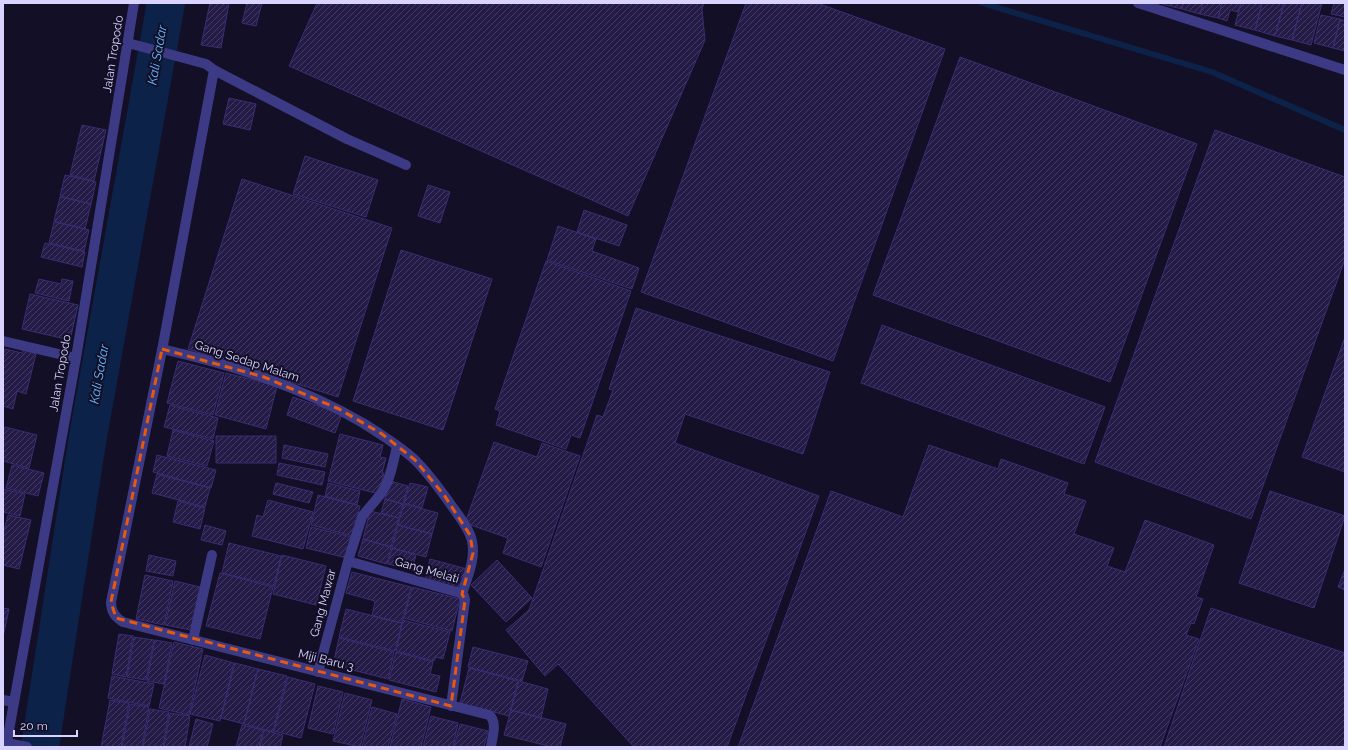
<svg xmlns="http://www.w3.org/2000/svg" width="1348" height="750" font-family="Raleway,sans-serif">
<style>
.lines{fill:none;stroke-linecap:round;stroke-linejoin:round}
.stream{stroke:#0c2248;stroke-width:6}
.river{stroke:#0c2248;stroke-width:38}
.building{fill:url(#building-hatch);stroke:#3b2d73}
.service{stroke:#3d3a85;stroke-width:10}
.minor{stroke:#3d3a85;stroke-width:10}
.marked{fill:none;stroke:#e8590c;stroke-width:3;stroke-dasharray:8 5;stroke-linejoin:round}
.labels{text-anchor:middle;dominant-baseline:central;stroke-width:4;stroke-linejoin:round;paint-order:stroke}
.street-label{font-size:12px;fill:#d9d4ff;stroke:#130f26}
.water-label{font-size:13px;font-style:italic;fill:#62b6ff;stroke:#130f26}
</style>
<defs>
<pattern id="building-hatch" width="6" height="6" patternUnits="userSpaceOnUse"><rect width="6" height="6" fill="#241b47"/><path d="M-1 1l2-2M0 6l6-6M5 7l2-2" fill="none" stroke="#433b63"/></pattern>
</defs>
<rect width="100%" height="100%" fill="#130f26"/>
<g class="lines">
<path class="stream" d="M982,3L1212,72L1345,130"/>
<path class="river" d="M40,747L87,442L166,3"/>
</g>
<path class="building" d="M210,3H229L221,48L201,45Z
M247,3H262L256,26L242,23Z
M317,3H704L702,9L705,40L628,216L289,66Z
M746,3H817L945,49L833,361L641,292Z
M1162,3H1183L1182,9L1162,4Z
M1183,3H1203L1200,14L1182,9Z
M1203,3H1222L1218,18L1200,14Z
M1222,3H1241L1238,12L1230,10L1227,21L1218,18Z
M1241,3H1262L1255,30L1235,25Z
M1262,3H1284L1275,36L1255,30Z
M1284,3H1302L1292,40L1275,36Z
M1302,3H1322L1311,45L1292,40Z
M1334,3H1345V17L1331,14Z
M1321,15L1340,19L1333,48L1314,43Z
M1340,19L1345,21V51L1333,48Z
M960,57L1197,144L1110,382L873,295Z
M229,98L256,104L250,130L223,124Z
M82,125L106,130L94,181L70,175Z
M1215,130L1345,177V259L1251,519L1095,462Z
M305,156L378,180L366,217L293,194Z
M65,175L96,182L91,204L60,196Z
M242,179L392,228L338,397L188,349Z
M428,185L450,192L440,223L418,216Z
M60,197L91,204L85,229L54,221Z
M584,210L627,225L619,246L577,232Z
M54,222L89,230L84,251L49,243Z
M558,226L596,239L592,251L639,268L632,289L547,260Z
M45,243L85,252L82,267L41,257Z
M401,250L492,279L443,430L353,401Z
M546,261L631,291L580,438L571,435L566,449L496,425L500,411L495,409Z
M39,279L61,284L62,279L73,281L69,301L35,293Z
M30,294L78,305L70,340L22,329Z
M636,308L830,372L803,454L685,414L675,443L819,496L727,747H634L558,664L545,676L506,630L529,610L597,415L603,417L613,390L609,389Z
M882,325L1105,407L1084,464L861,383Z
M1345,337V472L1302,457Z
M5,349L22,353L23,350L36,354L26,394L17,391L13,409L3,406V357Z
M178,361L224,373L213,415L167,403Z
M226,373L277,386L266,429L215,415Z
M293,397L342,414L335,433L287,415Z
M170,405L218,418L213,439L164,427Z
M5,427L37,435L29,468L3,461V433Z
M173,430L214,441L207,466L167,456Z
M340,434L383,445L380,457L386,458L382,473H384L379,494L328,481Z
M216,436H276V463H216Z
M494,442L537,457L542,443L580,456L541,567L503,553L508,538L465,523Z
M284,445L328,454L325,467L282,458Z
M929,445L998,469L1001,459L1068,483L1064,494L1086,501L1074,534L1114,548L1107,566L1125,572L1145,520L1214,545L1196,597L1203,599L1194,624L1191,623L1186,635L1199,639L1160,747H738L831,491L903,517Z
M157,455L216,470L211,488L153,472Z
M279,463L325,472L322,485L277,475Z
M12,465L44,473L38,496L6,488Z
M157,474L210,488L205,507L152,493Z
M390,481L408,486L403,504L385,499Z
M276,483L313,492L309,503L273,494Z
M328,483L360,491L357,505L325,496Z
M410,483L428,487L422,508L404,503Z
M3,489L25,494L20,516L3,512Z
M1270,491L1345,516L1314,608L1239,583Z
M318,495L360,506L353,536L311,525Z
M385,499L403,504L399,518L381,513Z
M268,500L313,512L303,549L252,536L257,515L263,517Z
M178,501L205,508L200,529L173,522Z
M404,504L438,513L432,534L398,525Z
M370,511L399,518L391,547L363,539Z
M8,515L31,520L19,569L3,565V535Z
M205,525L226,531L222,545L201,540Z
M398,525L432,534L426,557L392,548Z
M311,527L352,537L347,558L306,548Z
M363,539L391,547L387,564L358,556Z
M229,543L281,556L274,586L222,573Z
M392,548L416,555L412,570L388,564Z
M149,555L176,561L173,576L146,571Z
M282,555L326,566L316,605L273,594Z
M430,559L467,569L463,585L459,584L457,589L425,580Z
M497,560L532,598L506,622L471,585Z
M1345,569V590L1338,587Z
M352,572L411,587L402,623L372,616L375,601L346,593Z
M220,573L273,587L260,639L206,626Z
M145,575L173,581L164,625L136,619Z
M175,581L200,587L191,630L165,625Z
M412,587L460,599L452,631L404,618Z
M3,608L9,609L3,637Z
M1211,608L1345,653V747H1164Z
M346,609L402,623L395,651L339,637Z
M403,620L450,632L443,659L436,657L434,661L396,651Z
M119,634L133,636L126,677L112,674Z
M134,637L154,640L146,680L127,677Z
M339,638L394,652L388,679L333,665Z
M155,640L172,643L164,684L147,681Z
M174,642L203,649L189,715L159,708Z
M473,647L528,661L522,681L468,667Z
M396,652L433,662L430,674L440,676L436,692L389,680Z
M205,655L234,663L220,721L190,714Z
M235,663L258,669L244,724L221,718Z
M469,668L518,681L509,716L460,703Z
M258,669L287,676L273,732L244,724Z
M112,676L154,684L149,706L108,698Z
M288,677L315,684L301,738L274,731Z
M519,681L548,689L541,718L511,710Z
M318,686L343,692L333,734L308,728Z
M345,693L372,700L360,747L333,741Z
M402,699L431,707L421,747H390Z
M110,700L129,703L121,747H101Z
M130,704L149,707L142,747H122Z
M372,707L397,714L388,747H362Z
M150,709L169,712L163,747H143Z
M511,710L566,724L560,747H552L504,735Z
M170,713L190,716L185,747H164Z
M431,716L458,723L453,747H423Z
M196,719L213,724L207,747H189Z
M460,724L488,731L484,747H454Z
M242,725L263,730L259,747H236Z
M264,730L283,735L280,747H260Z"/>
<g class="lines">
<path class="service" d="M214,70L347,139L406,165"/>
<path class="minor" d="M1138,3L1345,70
M128,43L206,64L214,70L163,345L111,602C111,612 115,617 123,622L489,715C498,722 492,737 491,747
M3,341L76,358
M162,349C232,365 300,386 363,423C380,434 400,446 415,460C427,472 439,488 449,502C457,514 469,527 472,541C476,559 467,578 462,594
M348,561L460,593L464,596L465,600L451,706
M193,640L212,555
M318,672L348,561L362,517C368,508 376,501 382,492C391,479 393,461 397,447
M3,700L14,702
M7,743L27,747
M6,747L76,358L134,3"/>
</g>
<path class="marked" d="M162,349L264,377L339,409L382,434L415,460L444,495L470,535L473,553L462,594L465,600L451,706L116,618L111,602Z"/>
<g class="labels">
<g class="street-label">
<text transform="translate(113 54) rotate(-81)">Jalan Tropodo</text>
<text transform="translate(247 361) rotate(18)">Gang Sedap Malam</text>
<text transform="translate(60 373) rotate(-80)">Jalan Tropodo</text>
<text transform="translate(427 570) rotate(16)">Gang Melati</text>
<text transform="translate(323 603) rotate(-75)">Gang Mawar</text>
<text transform="translate(326 660) rotate(14)">Miji Baru 3</text>
</g>
<g class="water-label">
<text transform="translate(157 55) rotate(-80)">Kali Sadar</text>
<text transform="translate(99 374) rotate(-80)">Kali Sadar</text>
</g>
</g>
<rect width="1348" height="750" fill="none" stroke="#d9d4ff" stroke-width="8"/>
<path d="M14 730v6h63v-6" fill="none" stroke="#d9d4ff" stroke-width="2"/>
<text x="20" y="730" font-size="12" fill="#d9d4ff" stroke="#130f26" stroke-width="3" paint-order="stroke">20 m</text>
</svg>
